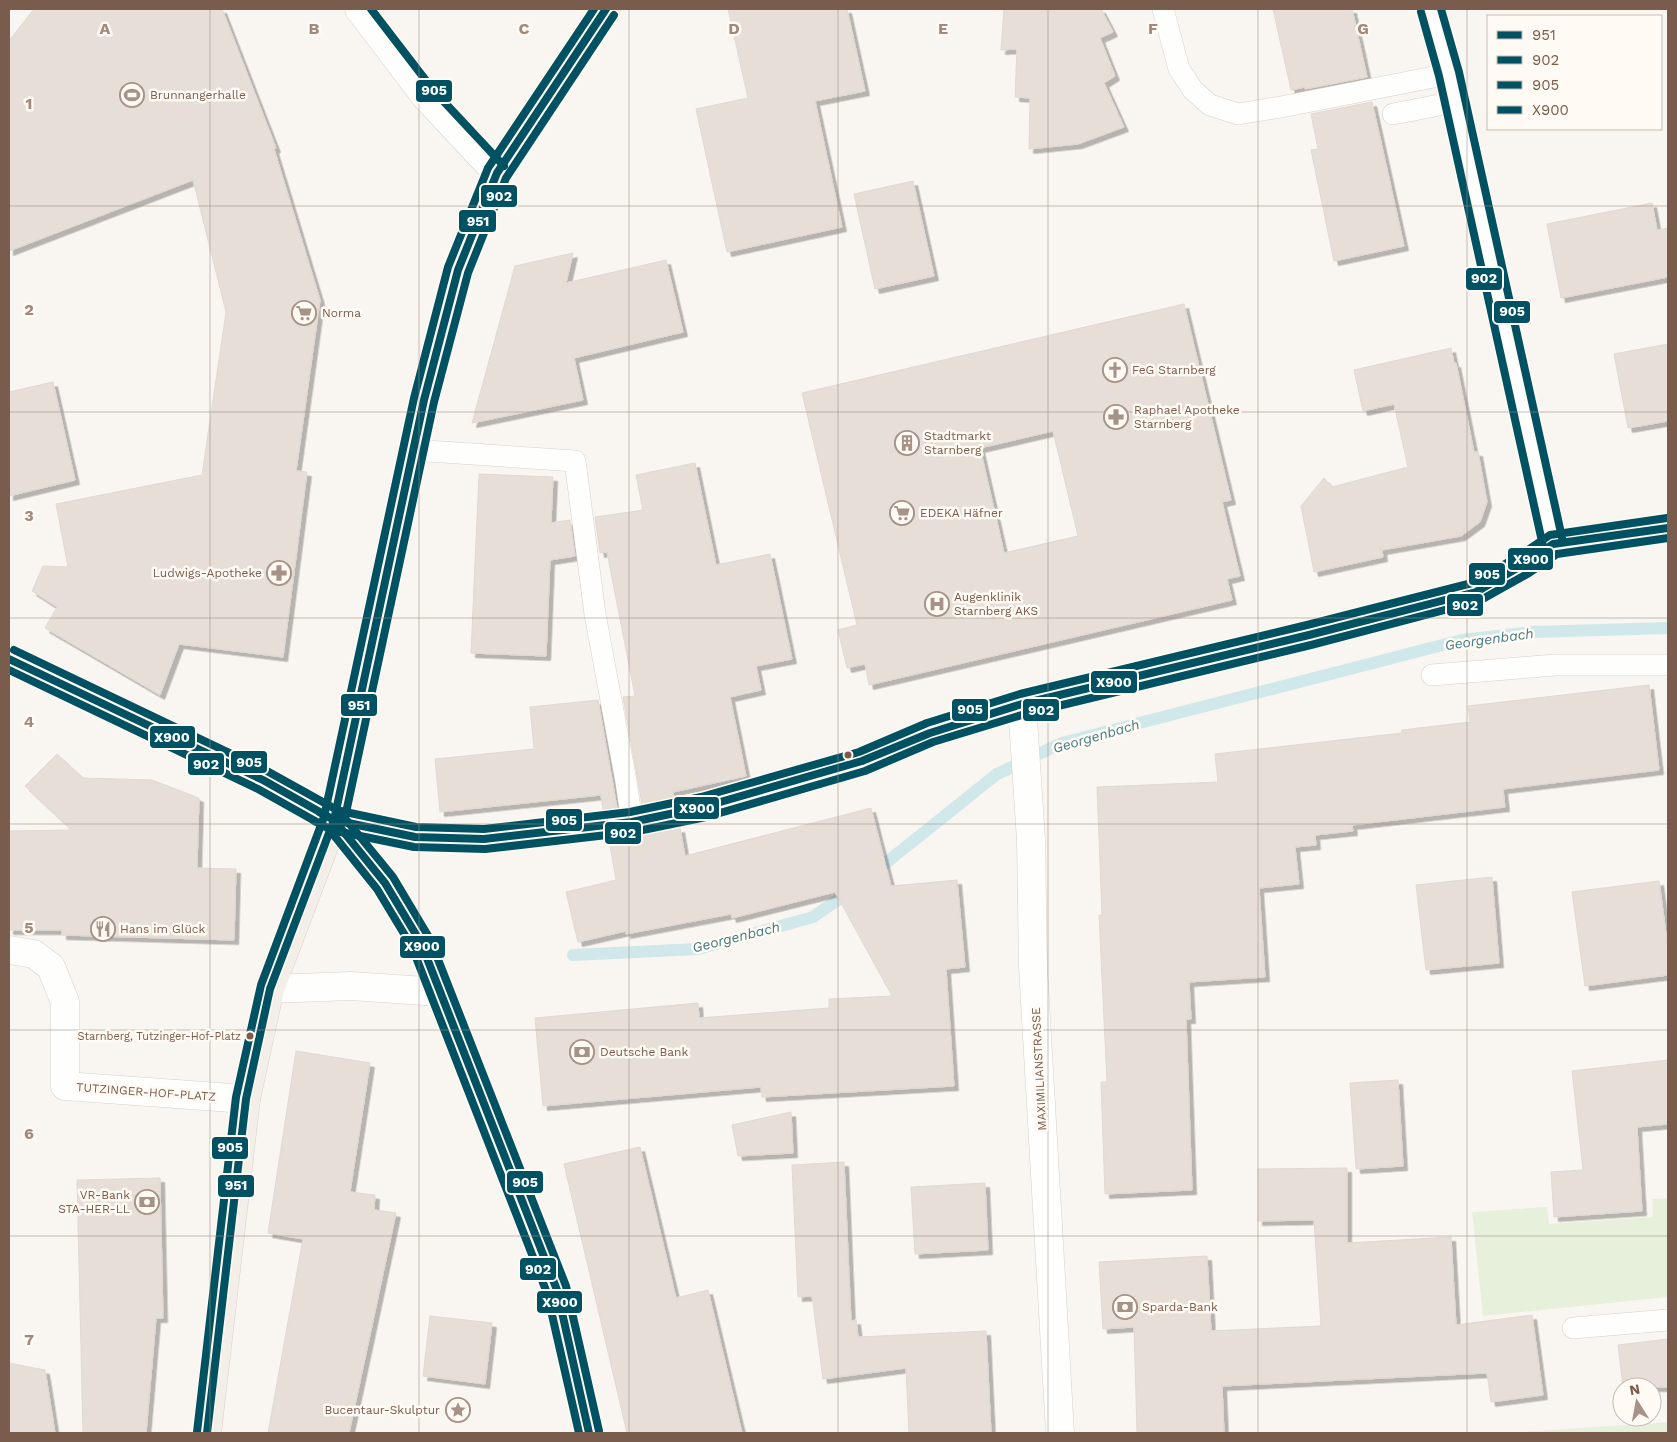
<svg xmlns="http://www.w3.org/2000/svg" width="1677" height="1442" font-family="'Work Sans',sans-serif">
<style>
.green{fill:#e7f0db}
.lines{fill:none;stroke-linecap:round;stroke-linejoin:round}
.stream{stroke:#d0e8ea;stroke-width:12}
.building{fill:#e6ded7;stroke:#e2d8d2;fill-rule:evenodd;filter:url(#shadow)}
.lane-casing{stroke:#d7d1cb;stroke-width:22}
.street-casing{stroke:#d7d1cb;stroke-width:29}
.secondary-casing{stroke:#d9d2cb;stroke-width:29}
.primary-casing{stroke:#dad1cc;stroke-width:29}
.lane{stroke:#fefefd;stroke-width:21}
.street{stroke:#fefefd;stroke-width:28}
.secondary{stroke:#fefefd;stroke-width:28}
.primary{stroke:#f3eee8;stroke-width:28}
.bus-1-casing{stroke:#fffaf3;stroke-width:11}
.bus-2-casing{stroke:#fffaf3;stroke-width:11}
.bus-3-casing{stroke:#fffaf3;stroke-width:11}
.bus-4-casing{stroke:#fffaf3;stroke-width:11}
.bus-1{stroke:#005262;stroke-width:8}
.bus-2{stroke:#005262;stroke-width:8}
.bus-3{stroke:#005262;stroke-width:8}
.bus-4{stroke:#005262;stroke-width:8}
.grid{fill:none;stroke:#9f8a7d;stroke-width:1;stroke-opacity:0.55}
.bus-dot{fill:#7a5c4d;stroke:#fffaf3;stroke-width:2}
.labels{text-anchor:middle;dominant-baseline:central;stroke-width:5;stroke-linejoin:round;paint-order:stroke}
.bus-label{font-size:11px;fill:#7a5c4d;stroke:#fffaf3;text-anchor:end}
.poi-label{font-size:12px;fill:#7a5c4d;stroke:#fffaf3;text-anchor:start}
.street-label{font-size:12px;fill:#7a5c4d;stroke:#fffaf3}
.water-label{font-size:14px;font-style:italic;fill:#437c86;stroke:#fffaf3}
.grid-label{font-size:16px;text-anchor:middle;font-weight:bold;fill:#9f8a7d;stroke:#fffaf3;stroke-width:5;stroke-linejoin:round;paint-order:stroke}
.line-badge{stroke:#fffaf3;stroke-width:2}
.badge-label{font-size:14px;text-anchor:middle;font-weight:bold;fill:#fff}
</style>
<defs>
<filter id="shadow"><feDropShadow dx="4.5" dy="4.5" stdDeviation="0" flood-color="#0004"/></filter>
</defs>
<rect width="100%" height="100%" fill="#f9f5f0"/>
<path class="green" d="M1668,1198V1297L1483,1316L1472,1212L1547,1207L1549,1224L1653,1217L1652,1199Z
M1668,1422V1433H1509Z"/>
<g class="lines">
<path class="stream" d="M872,874L997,774L1062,743L1462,640L1532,632L1668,628
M573,955L698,949L813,917L852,890"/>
</g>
<path class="building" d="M34,9H222L276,148L274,149L320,300L296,471L307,472L283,657L179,644L160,695L45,628L57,607L32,591L43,566L68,567L56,504L202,475L226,312L193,180L9,251V41Z
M728,9H847L865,91L815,101L842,227L727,252L696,109L748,98Z
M1004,9H1101L1113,32L1100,38L1115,76L1104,83L1124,127L1078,144L1029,149L1030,98L1015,97L1017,49L1001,50Z
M1273,9H1352L1367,77L1305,89V87L1291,90Z
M1372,102L1404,246L1334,261L1311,150L1318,149L1311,114Z
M913,181L934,276L875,289L854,194Z
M1652,203L1657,230L1668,228V277L1561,298L1547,224Z
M573,253L566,283L666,260L683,332L574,358L583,400L472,423L515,266Z
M1184,304L1231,500L1222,502L1240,576L1227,579L1232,600L869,685L865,664L847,668L838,630L857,625L802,393ZM1053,431L1078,536L1004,553L980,448Z
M1668,344V421L1628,428L1614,354Z
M1451,348L1454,363H1456L1474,452H1478L1487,502L1480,522L1461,536L1382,550L1383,557L1314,572L1301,506L1324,478L1332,487L1408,467L1394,404L1363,411L1354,370Z
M53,382L75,480L9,496V392Z
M695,463L716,565L770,554L792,659L756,666L761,690L730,697L746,776L673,792L674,797L642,804L623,697L635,696L607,552L600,553L595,517L643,510L636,475Z
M479,474L553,477L551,523L570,520L575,556L550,560L546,656L471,653Z
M1649,685L1659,770L1503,789L1505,807L1352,825L1353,831L1315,835L1316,845L1295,847L1299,884L1259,888L1265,977L1189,982L1191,1019H1186L1192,1190L1105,1194L1101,1082H1107L1099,915H1102L1097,787L1218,782L1215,754L1402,733V730L1470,722L1468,706Z
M598,700L617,808L603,810L601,795L440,812L435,759L534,749L530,707Z
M57,754L83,778L152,780L199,798L197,868L236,869L234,940L62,935V930H9V831L72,830L25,786Z
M871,808L891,886L957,880L965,967L946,969L954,1086L762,1097L761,1087L543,1106L535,1018L698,1003L699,1018L829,1008V999L892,996L835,892L732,918L731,914L626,934V931L578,942L566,892L616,880L609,840L635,837L680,828L685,856Z
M1492,877L1499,963L1426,970L1416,885Z
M1659,881L1668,949V975L1585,986L1572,892Z
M296,1051L370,1063L350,1192L375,1195L374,1210L396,1213L349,1433H268L303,1239L268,1233Z
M1668,1060V1124L1637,1127L1642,1211L1554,1217L1551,1172L1583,1170L1572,1071Z
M1398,1080L1403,1166L1356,1169L1350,1083Z
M791,1112L793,1153L738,1156L732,1125Z
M640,1147L676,1298L708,1290L742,1433H627L564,1164Z
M844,1162L851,1321L856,1320L858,1337L986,1331L991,1433H909L906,1368L823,1379L812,1296L798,1297L792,1165Z
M1347,1168V1243L1451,1237L1456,1325L1532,1315L1543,1395L1491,1402L1487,1373L1222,1386L1224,1433H1137L1134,1327L1103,1329L1099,1262L1207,1256L1211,1331L1321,1326L1314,1220L1258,1221V1169Z
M160,1178L163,1318H156L146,1433H83L77,1180Z
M985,1183L988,1250L915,1254L911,1187Z
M430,1316L492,1323L485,1384L423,1376Z
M1668,1339V1387H1623L1618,1345Z
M9,1363L45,1370L55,1433H9Z"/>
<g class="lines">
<defs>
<path id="lane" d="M1163,9L1179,69L1193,90L1210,105L1238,114L1281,107L1449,74
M1393,114L1455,102
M413,450L575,461L595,614L626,781L632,822
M1432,675L1555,665H1668
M1573,1328L1668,1320"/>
<path id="street" d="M359,9L426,97L497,173
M1431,9L1449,74L1553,544
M1022,704L1031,840L1033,967L1060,1433
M334,820L415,837L484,839L632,822L703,807L862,761L930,733L1022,704L1280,641L1309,635L1476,592L1524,564L1553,544L1668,528
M9,950L34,954L51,967L65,1002V1086L246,1099"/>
<path id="secondary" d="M9,659L26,668L131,716L263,780L334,820L385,883L421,943L557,1290L589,1433
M270,989L351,986L440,992"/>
<path id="primary" d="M207,1433L246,1099L270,989L334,820L424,400L458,270L497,173L606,9"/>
</defs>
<use href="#lane" class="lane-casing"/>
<use href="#street" class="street-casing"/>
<use href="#secondary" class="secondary-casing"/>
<use href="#primary" class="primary-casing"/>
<use href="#lane" class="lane"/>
<use href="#street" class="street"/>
<use href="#secondary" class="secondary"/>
<use href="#primary" class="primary"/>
<defs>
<path id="bus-1" d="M207,1433L246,1099L270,989L334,820L424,400L458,270L497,173L606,9"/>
<path id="bus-2" d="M1421,12L1439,76L1543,546
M9,670L258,789L331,830L414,847L485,849L633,832L706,817L865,771L933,742L1025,714L1311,645L1479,601L1529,573L1557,554L1668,538
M314,821L328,828L377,889L412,947L547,1293L579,1433
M344,822L434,402L468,273L506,178L614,15"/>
<path id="bus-3" d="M371,9L434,91L504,166
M1441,9L1459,72L1563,542
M14,650L267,771L339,811L393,877L430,939L566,1286L599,1431
M336,810L416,827L484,829L630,812L701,797L859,752L927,723L1020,694L1307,625L1472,583L1519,556L1550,535L1667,518
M197,1432L236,1097L261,985L324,817L414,398L448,267L488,168L594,9"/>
<path id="bus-4" d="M9,659L263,780L334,820L415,837L484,839L632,822L703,807L862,761L930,733L1022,704L1309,635L1476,592L1524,564L1553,544L1668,528
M319,812L334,820L385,883L421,943L557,1290L589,1433"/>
</defs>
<use href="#bus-1" class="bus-1-casing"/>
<use href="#bus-2" class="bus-2-casing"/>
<use href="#bus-3" class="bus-3-casing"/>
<use href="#bus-4" class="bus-4-casing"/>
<use href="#bus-1" class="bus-1"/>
<use href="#bus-2" class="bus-2"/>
<use href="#bus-3" class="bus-3"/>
<use href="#bus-4" class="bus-4"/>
</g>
<path class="grid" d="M210,9V1433M419,9V1433M629,9V1433M838,9V1433M1048,9V1433M1258,9V1433M1467,9V1433M9,206H1668M9,412H1668M9,618H1668M9,824H1668M9,1030H1668M9,1236H1668"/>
<defs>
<symbol id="stadium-ring" viewBox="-11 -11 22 22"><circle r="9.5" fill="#fffaf3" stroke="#a69286" stroke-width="1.5"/><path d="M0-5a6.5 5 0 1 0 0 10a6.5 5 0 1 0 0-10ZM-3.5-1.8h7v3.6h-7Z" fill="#a69286"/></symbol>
<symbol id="supermarket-ring" viewBox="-11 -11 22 22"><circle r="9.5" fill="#fffaf3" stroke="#a69286" stroke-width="1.5"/><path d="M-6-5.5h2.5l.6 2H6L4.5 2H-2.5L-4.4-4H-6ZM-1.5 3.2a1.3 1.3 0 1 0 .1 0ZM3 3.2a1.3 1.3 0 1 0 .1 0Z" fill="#a69286"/></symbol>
<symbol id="church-ring" viewBox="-11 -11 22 22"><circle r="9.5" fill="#fffaf3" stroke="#a69286" stroke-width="1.5"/><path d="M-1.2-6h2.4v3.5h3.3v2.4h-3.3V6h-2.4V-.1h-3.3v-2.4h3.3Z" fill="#a69286"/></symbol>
<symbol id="pharmacy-ring" viewBox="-11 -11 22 22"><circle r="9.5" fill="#fffaf3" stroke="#a69286" stroke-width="1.5"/><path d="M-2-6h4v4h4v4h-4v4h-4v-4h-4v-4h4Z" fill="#a69286"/></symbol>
<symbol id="building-ring" viewBox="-11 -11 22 22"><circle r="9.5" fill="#fffaf3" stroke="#a69286" stroke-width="1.5"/><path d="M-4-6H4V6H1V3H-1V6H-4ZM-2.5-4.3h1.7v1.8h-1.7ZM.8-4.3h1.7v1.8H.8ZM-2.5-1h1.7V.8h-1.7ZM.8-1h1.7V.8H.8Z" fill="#a69286"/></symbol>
<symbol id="hospital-ring" viewBox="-11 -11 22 22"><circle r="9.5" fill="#fffaf3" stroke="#a69286" stroke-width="1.5"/><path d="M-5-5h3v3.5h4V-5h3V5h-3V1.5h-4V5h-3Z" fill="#a69286"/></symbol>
<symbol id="restaurant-ring" viewBox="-11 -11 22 22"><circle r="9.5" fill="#fffaf3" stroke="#a69286" stroke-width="1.5"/><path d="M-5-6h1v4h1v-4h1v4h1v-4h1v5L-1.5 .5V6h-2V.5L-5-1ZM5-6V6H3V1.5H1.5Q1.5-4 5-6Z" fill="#a69286"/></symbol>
<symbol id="bank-ring" viewBox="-11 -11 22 22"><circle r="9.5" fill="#fffaf3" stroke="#a69286" stroke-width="1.5"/><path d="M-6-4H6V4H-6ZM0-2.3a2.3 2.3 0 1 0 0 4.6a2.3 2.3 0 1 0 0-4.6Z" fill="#a69286"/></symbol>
<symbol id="sight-ring" viewBox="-11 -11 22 22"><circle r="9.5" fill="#fffaf3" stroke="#a69286" stroke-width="1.5"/><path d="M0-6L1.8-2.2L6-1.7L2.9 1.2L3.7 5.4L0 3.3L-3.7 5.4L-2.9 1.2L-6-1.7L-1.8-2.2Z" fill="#a69286"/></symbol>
</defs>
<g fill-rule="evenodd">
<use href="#stadium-ring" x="118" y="81" width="28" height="28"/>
<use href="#supermarket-ring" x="290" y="299" width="28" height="28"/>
<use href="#church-ring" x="1101" y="356" width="28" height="28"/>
<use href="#pharmacy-ring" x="1102" y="403" width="28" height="28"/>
<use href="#building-ring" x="893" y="429" width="28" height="28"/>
<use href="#supermarket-ring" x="888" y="499" width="28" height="28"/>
<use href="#pharmacy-ring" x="265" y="559" width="28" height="28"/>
<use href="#hospital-ring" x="923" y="590" width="28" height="28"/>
<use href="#restaurant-ring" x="89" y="915" width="28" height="28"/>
<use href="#bank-ring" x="568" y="1038" width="28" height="28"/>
<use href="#bank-ring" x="133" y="1188" width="28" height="28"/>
<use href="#bank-ring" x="1111" y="1293" width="28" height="28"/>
<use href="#sight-ring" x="444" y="1396" width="28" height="28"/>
</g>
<g class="bus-dot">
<circle cx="848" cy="755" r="4.5"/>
<circle cx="250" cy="1036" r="4.5"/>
</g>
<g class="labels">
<g class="bus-label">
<text x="241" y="1036">Starnberg, Tutzinger-Hof-Platz</text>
</g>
<g class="poi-label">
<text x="150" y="95">Brunnangerhalle</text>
<text x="322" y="313">Norma</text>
<text x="1132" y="370">FeG Starnberg</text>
<text x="1134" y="410">Raphael Apotheke<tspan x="1134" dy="14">Starnberg</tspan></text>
<text x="924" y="436">Stadtmarkt<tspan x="924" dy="14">Starnberg</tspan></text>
<text x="920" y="513">EDEKA Häfner</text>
<text x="262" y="573" text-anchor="end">Ludwigs-Apotheke</text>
<text x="954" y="597">Augenklinik<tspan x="954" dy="14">Starnberg AKS</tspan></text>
<text x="120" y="929">Hans im Glück</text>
<text x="600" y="1052">Deutsche Bank</text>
<text x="130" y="1195" text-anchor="end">VR-Bank<tspan x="130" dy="14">STA-HER-LL</tspan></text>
<text x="1142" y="1307">Sparda-Bank</text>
<text x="440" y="1410" text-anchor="end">Bucentaur-Skulptur</text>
</g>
<g class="street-label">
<text transform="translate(1039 1069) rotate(-93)">MAXIMILIANSTRASSE</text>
<text transform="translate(146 1092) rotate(4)">TUTZINGER-HOF-PLATZ</text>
</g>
<g class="water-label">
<text transform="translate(1489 639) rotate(-8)">Georgenbach</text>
<text transform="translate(1096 736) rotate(-16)">Georgenbach</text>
<text transform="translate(736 937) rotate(-14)">Georgenbach</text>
</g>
</g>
<g class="grid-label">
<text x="105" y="34">A</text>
<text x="314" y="34">B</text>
<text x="524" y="34">C</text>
<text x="734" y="34">D</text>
<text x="943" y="34">E</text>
<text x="1153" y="34">F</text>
<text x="1363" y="34">G</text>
<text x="29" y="109">1</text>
<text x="29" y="315">2</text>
<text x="29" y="521">3</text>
<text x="29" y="727">4</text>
<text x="29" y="933">5</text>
<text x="29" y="1139">6</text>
<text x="29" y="1345">7</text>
</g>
<g class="line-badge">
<rect x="415" y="79" width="38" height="24" rx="5" fill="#005262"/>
<rect x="480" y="184" width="38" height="24" rx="5" fill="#005262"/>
<rect x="458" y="209" width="39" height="24" rx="5" fill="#005262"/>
<rect x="1465" y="267" width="38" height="24" rx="5" fill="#005262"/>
<rect x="1493" y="300" width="38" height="24" rx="5" fill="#005262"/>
<rect x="1507" y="547" width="47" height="24" rx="5" fill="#005262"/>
<rect x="1468" y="562" width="38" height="24" rx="5" fill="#005262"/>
<rect x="1446" y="593" width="38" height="24" rx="5" fill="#005262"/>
<rect x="1090" y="670" width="48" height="24" rx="5" fill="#005262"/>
<rect x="340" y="693" width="38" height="24" rx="5" fill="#005262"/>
<rect x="951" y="698" width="38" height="24" rx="5" fill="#005262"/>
<rect x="1022" y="698" width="38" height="24" rx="5" fill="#005262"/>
<rect x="149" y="725" width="47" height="24" rx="5" fill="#005262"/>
<rect x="230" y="750" width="38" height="24" rx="5" fill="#005262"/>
<rect x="187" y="752" width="38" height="24" rx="5" fill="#005262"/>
<rect x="673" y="796" width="47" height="24" rx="5" fill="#005262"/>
<rect x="545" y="808" width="38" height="24" rx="5" fill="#005262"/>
<rect x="604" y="821" width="38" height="24" rx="5" fill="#005262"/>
<rect x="399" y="935" width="47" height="24" rx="5" fill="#005262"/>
<rect x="211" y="1136" width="38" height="24" rx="5" fill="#005262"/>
<rect x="506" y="1170" width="38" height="24" rx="5" fill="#005262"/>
<rect x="217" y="1174" width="38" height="24" rx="5" fill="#005262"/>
<rect x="519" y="1257" width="38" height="24" rx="5" fill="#005262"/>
<rect x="536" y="1290" width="47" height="24" rx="5" fill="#005262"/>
</g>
<g class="badge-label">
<text x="434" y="95">905</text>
<text x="499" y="201">902</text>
<text x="478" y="226">951</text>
<text x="1484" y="283">902</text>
<text x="1512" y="316">905</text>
<text x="1531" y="564">X900</text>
<text x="1487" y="579">905</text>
<text x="1465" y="610">902</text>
<text x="1114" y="687">X900</text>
<text x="359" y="710">951</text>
<text x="970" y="714">905</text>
<text x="1041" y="715">902</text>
<text x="172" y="742">X900</text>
<text x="249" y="767">905</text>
<text x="206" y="769">902</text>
<text x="697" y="813">X900</text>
<text x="564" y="825">905</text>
<text x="623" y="838">902</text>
<text x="422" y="951">X900</text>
<text x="230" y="1152">905</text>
<text x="525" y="1187">905</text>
<text x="236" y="1190">951</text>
<text x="538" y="1274">902</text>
<text x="560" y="1307">X900</text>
</g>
<rect width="1677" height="1442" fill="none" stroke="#7a5c4d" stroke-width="20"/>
<rect x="1487" y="15" width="175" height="115" fill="#fffaf3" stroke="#cabbb1"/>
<rect x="1497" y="31" width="25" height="8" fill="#005262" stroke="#cabbb1"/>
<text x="1532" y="40" font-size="15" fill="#7a5c4d">951</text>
<rect x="1497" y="56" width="25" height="8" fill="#005262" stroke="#cabbb1"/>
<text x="1532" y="65" font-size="15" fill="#7a5c4d">902</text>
<rect x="1497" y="81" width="25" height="8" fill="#005262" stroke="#cabbb1"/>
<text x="1532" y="90" font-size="15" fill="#7a5c4d">905</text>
<rect x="1497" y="106" width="25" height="8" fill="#005262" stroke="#cabbb1"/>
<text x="1532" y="115" font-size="15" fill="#7a5c4d">X900</text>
<g transform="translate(1637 1402) rotate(349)"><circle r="24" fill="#fffaf3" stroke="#cabbb1"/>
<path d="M0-4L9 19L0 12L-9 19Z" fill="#a69286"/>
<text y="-8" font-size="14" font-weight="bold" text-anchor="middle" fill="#7a5c4d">N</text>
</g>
</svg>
